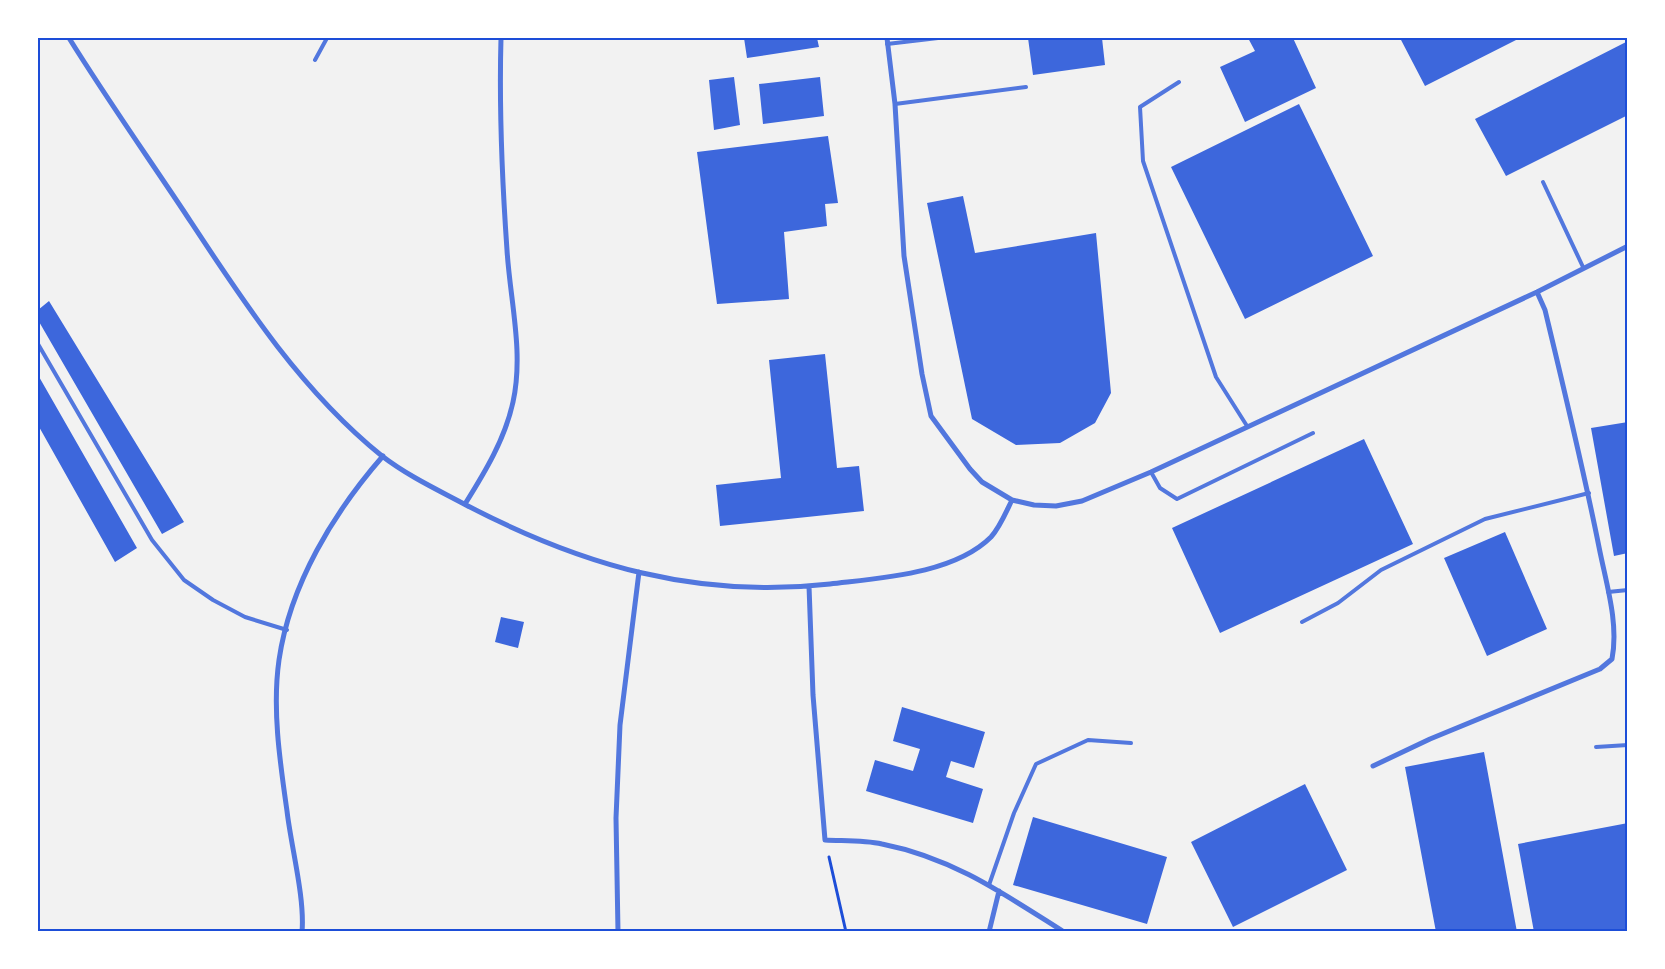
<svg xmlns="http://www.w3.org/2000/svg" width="1665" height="969" font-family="'IBM Plex Sans',sans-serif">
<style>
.building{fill:#3d67dc}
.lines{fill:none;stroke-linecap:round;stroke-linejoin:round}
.path{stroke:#1d4ed8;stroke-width:3}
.service{stroke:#5277de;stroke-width:4}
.minor{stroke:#5277de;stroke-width:5}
.neatline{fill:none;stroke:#1d4ed8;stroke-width:2}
</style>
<rect width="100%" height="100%" fill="#f2f2f2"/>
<path class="building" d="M744,38H817L819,47L747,58Z
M1028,38H1102L1105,65L1033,75Z
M1248,38H1293L1316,88L1245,122L1220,67L1255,51Z
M1400,38H1520L1425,86Z
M1628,41V115L1506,176L1475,119Z
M734,77L740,125L714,130L709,80Z
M820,77L824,116L763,124L759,84Z
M1299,104L1373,256L1245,319L1171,167Z
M828,136L838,203L825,204L827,226L784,232L789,299L717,304L697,152Z
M963,196L975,253L1096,233L1111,393L1095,423L1060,443L1016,445L972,419L927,203Z
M49,301L184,522L162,534L38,320V310Z
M825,354L837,468L859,466L864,511L720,526L716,485L781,478L769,360Z
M38,375L137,548L115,562L38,425Z
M1628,422V553L1614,556L1591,428Z
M1364,439L1413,544L1220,633L1172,528Z
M1505,532L1547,629L1487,656L1444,558Z
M501,617L524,622L518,648L495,642Z
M902,707L985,732L974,768L951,761L946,777L983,789L973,823L866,791L875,760L913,771L920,749L893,741Z
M1484,752L1517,932H1436L1405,767Z
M1305,784L1347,870L1233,927L1191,842Z
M1033,817L1167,857L1147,924L1013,885Z
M1628,823V932H1534L1518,844Z"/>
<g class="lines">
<path class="path" d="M829,857L846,932"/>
<path class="service" d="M887,44L938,38
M315,60L327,38
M1179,82L1140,107L1143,161L1216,377L1247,426
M895,104L1026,87
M1543,182L1583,267
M38,344L152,540L184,580L213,600L245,617L287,630
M1151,472L1160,488L1177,499L1313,433
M1608,592L1628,590
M1302,622L1338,603L1381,570L1485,519L1589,493
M1596,747L1628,745
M989,885L1014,813L1036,764L1088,740L1131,743"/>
<path class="minor" d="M69,38C105,96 145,153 183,210C241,298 299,389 382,456C408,476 438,490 466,505C583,566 698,599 830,584C880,578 954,574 991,537C1000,527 1006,512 1012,500
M887,38L895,104L904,256L922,374L931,416L970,469L982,482L1012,500L1034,505L1056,506L1082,501L1151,472L1537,292L1628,246
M465,504C485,472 505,439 513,402C524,352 510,300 507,250C502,179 499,109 501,38
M809,586L813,695L825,840C844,841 864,840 882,844C953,858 1004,894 1064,932
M1373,766L1430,739L1600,669L1612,659C1619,623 1606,583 1599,547C1583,467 1564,389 1545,310L1537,292
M302,932C305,898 291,846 287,811C280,762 272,709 279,660C290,584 334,512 383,456
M618,932L616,818L620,725L639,572
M989,932L999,891"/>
</g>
<rect width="1665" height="969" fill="none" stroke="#ffffff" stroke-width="78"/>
<rect x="39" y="39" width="1587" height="891" class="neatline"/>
</svg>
